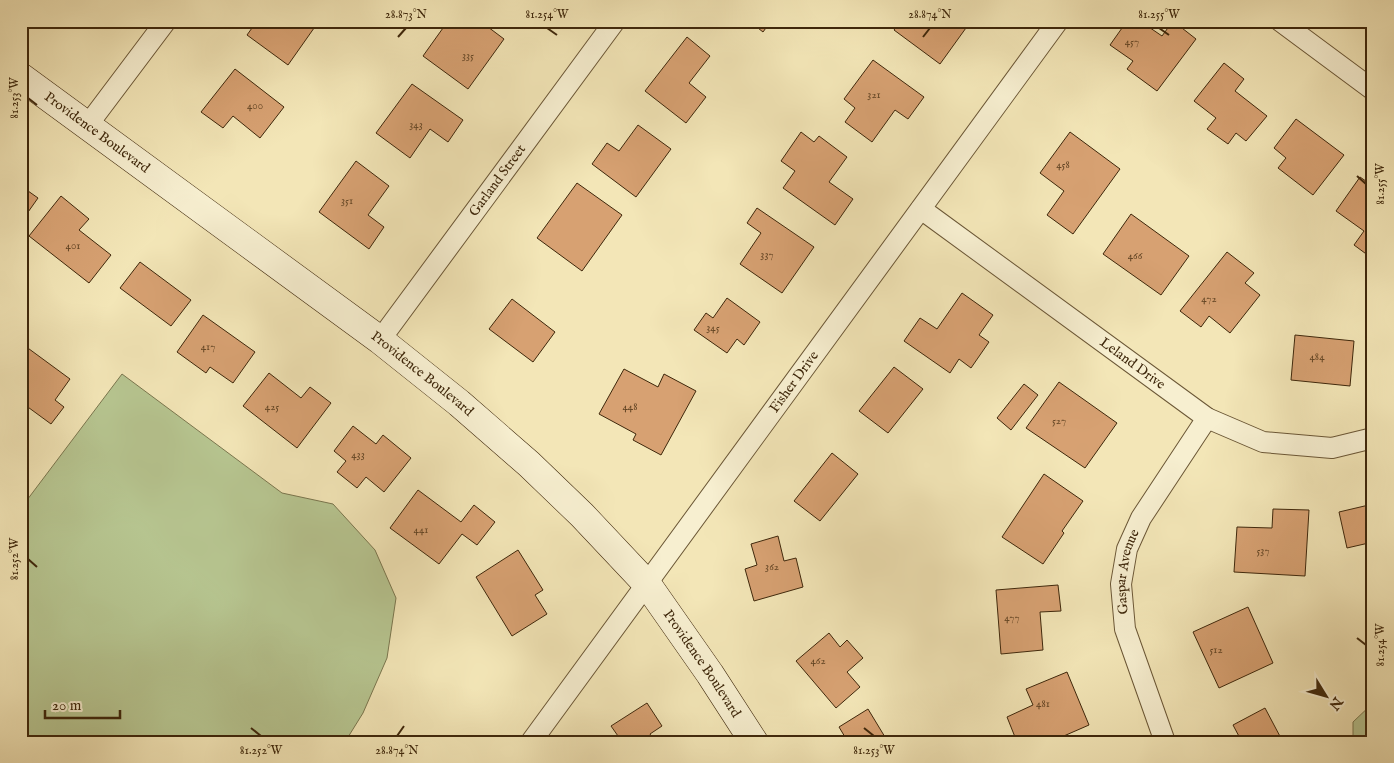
<svg xmlns="http://www.w3.org/2000/svg" width="1394" height="763" font-family="'IM FELL English',serif">
<style>
.green{fill:#b7c691;stroke:#7a764e}
.building{fill:#d7a172;stroke:#3e270b}
.lines{fill:none;stroke-linecap:round;stroke-linejoin:round}
.street-casing{stroke:#6b5736;stroke-width:22}
.secondary-casing{stroke:#3e270b;stroke-width:29}
.street{stroke:#f7efd0;stroke-width:20}
.secondary{stroke:#f7efd0;stroke-width:28}
.ticks{fill:none;stroke:#3e270b;stroke-width:2}
.labels{text-anchor:middle;dominant-baseline:central;stroke-width:4;stroke-linejoin:round;paint-order:stroke}
.number-label{font-size:11px;fill:#644625}
.street-label{font-size:14px;fill:#3e270b;stroke:#f7efd0}
.neatline{fill:none;stroke:#3e270b;stroke-width:2}
.ticks-label{font-size:12px;text-anchor:middle;fill:#3e270b}
</style>
<rect width="100%" height="100%" fill="#f3e6b7"/>
<filter id="stains"><feTurbulence type="fractalNoise" baseFrequency=".004" numOctaves="4"/><feColorMatrix values="0 0 0 0 .2 0 0 0 0 .09 0 0 0 0 .02 0 0 0 .5 -.17"/></filter>
<radialGradient id="worn" r=".72"><stop offset=".6" stop-color="#630" stop-opacity="0"/><stop offset="1" stop-color="#630" stop-opacity=".3"/></radialGradient>
<path class="green" d="M122,374L282,493L333,504L375,550L396,598L387,658L363,713L345,742H21V508Z
M1373,703V742H1353V722Z"/>
<path class="building" d="M257,21H319L288,65L247,35Z
M448,21H480L504,39L468,89L423,56Z
M749,21H771L763,32Z
M901,21H971L940,64L894,30Z
M1127,21H1140L1162,36L1173,21L1196,39L1157,91L1127,69L1133,61L1110,45Z
M687,37L710,56L689,83L706,97L686,123L645,91Z
M873,60L924,97L908,119L895,110L872,142L845,122L855,108L844,99Z
M1224,63L1244,79L1235,91L1267,116L1246,141L1236,133L1228,144L1207,129L1216,118L1194,101Z
M235,69L284,107L260,138L233,116L223,128L201,112Z
M412,84L463,120L448,142L430,129L410,158L376,133Z
M1296,119L1344,155L1313,195L1278,168L1286,158L1274,148Z
M638,125L671,149L636,197L592,164L607,143L619,151Z
M801,132L814,142L819,136L847,157L829,182L853,199L835,225L783,188L795,171L781,161Z
M1070,132L1120,169L1073,234L1047,215L1064,191L1040,173Z
M356,161L389,186L368,215L384,227L369,249L319,212Z
M1360,177L1373,186V259L1354,245L1364,231L1336,211Z
M577,183L622,215L582,271L537,238Z
M21,186L38,198L21,222Z
M61,196L89,219L79,230L111,255L89,283L29,236Z
M757,208L814,247L782,293L740,264L761,233L747,223Z
M1131,214L1189,256L1161,295L1103,254Z
M1227,252L1254,273L1245,283L1260,295L1230,333L1209,316L1201,327L1180,311Z
M140,262L191,300L171,326L120,288Z
M962,293L993,315L979,335L989,342L971,368L959,359L950,373L904,341L920,318L937,329Z
M727,298L760,322L744,345L737,339L727,353L694,330L706,313L713,318Z
M512,299L555,332L533,362L489,329Z
M203,315L255,352L233,383L210,367L206,373L177,352Z
M1295,335L1354,341L1350,386L1291,380Z
M21,343L70,379L55,400L64,407L51,424L21,402Z
M894,367L923,389L888,433L859,411Z
M624,369L658,387L664,374L696,391L661,455L633,440L636,434L599,414Z
M269,373L301,398L310,387L331,403L297,448L243,406Z
M1059,382L1117,423L1085,468L1026,428Z
M1024,384L1038,395L1011,430L997,418Z
M353,426L376,444L383,435L411,458L384,492L366,477L357,488L337,472L346,461L334,451Z
M832,453L858,474L820,521L794,501Z
M1044,474L1083,501L1062,531L1064,533L1043,564L1002,537Z
M418,490L461,522L474,505L495,522L477,545L462,534L439,564L390,528Z
M1373,504V542L1347,548L1339,512Z
M1273,509L1309,510L1305,576L1234,572L1237,527L1272,528Z
M778,536L784,561L796,558L803,587L754,601L745,569L757,565L751,544Z
M518,550L543,590L535,595L547,614L512,636L476,577Z
M1058,585L1061,611L1040,612L1043,650L1001,654L996,590Z
M1248,607L1273,663L1219,688L1193,632Z
M829,633L840,647L847,640L863,658L847,672L860,687L836,708L796,661Z
M1067,672L1089,725L1050,742H1017L1007,717L1033,705L1026,689Z
M647,703L662,726L650,734L655,742H610L618,736L611,726Z
M1265,708L1283,742H1242L1233,725Z
M868,709L888,742H848L839,727Z"/>
<g class="lines">
<defs>
<g id="street">
<path d="M1280,21L1373,90"/>
<path d="M87,126L166,21"/>
<path id="s1" d="M921,209L1207,418L1263,442L1332,448L1373,438"/>
<path id="s2" d="M380,340L615,21"/>
<path id="s3" d="M531,742L1058,21"/>
<path id="s4" d="M1165,742L1125,629L1121,584L1127,549L1141,518L1207,418"/>
</g>
<g id="secondary">
<path id="s5" d="M21,77L380,340L459,403L529,464L582,515L647,584L710,674L754,742"/>
</g>
</defs>
<use href="#street" class="street-casing"/>
<use href="#secondary" class="secondary-casing"/>
<use href="#street" class="street"/>
<use href="#secondary" class="secondary"/>
</g>
<path class="ticks" d="M547,28L557,35M1159,28L1169,35M398,37L406,28M923,37L930,28M28,98L37,105M1357,176L1366,184M28,559L37,567M1357,638L1366,645M251,728L261,736M864,728L874,736M397,736L404,726"/>
<g class="labels">
<g class="number-label">
<text x="1132" y="42">457</text>
<text x="468" y="56">335</text>
<text x="874" y="95">321</text>
<text x="255" y="106">400</text>
<text x="416" y="125">343</text>
<text x="1063" y="165">458</text>
<text x="347" y="201">351</text>
<text x="73" y="246">401</text>
<text x="767" y="255">337</text>
<text x="1135" y="256">466</text>
<text x="1209" y="299">472</text>
<text x="713" y="328">345</text>
<text x="208" y="347">417</text>
<text x="1317" y="357">484</text>
<text x="272" y="407">425</text>
<text x="630" y="407">448</text>
<text x="1059" y="421">527</text>
<text x="358" y="455">433</text>
<text x="421" y="530">441</text>
<text x="1263" y="551">537</text>
<text x="772" y="567">362</text>
<text x="1012" y="618">477</text>
<text x="1216" y="650">512</text>
<text x="818" y="661">462</text>
<text x="1043" y="704">481</text>
</g>
<g class="street-label">
<text stroke="none"><textPath href="#s5" startOffset="94">Providence Boulevard</textPath></text>
<text stroke="none"><textPath href="#s2" startOffset="198">Garland Street</textPath></text>
<text stroke="none"><textPath href="#s1" startOffset="262">Leland Drive</textPath></text>
<text stroke="none"><textPath href="#s5" startOffset="499">Providence Boulevard</textPath></text>
<text stroke="none"><textPath href="#s3" startOffset="446">Fisher Drive</textPath></text>
<text stroke="none"><textPath href="#s4" startOffset="178">Gaspar Avenue</textPath></text>
<text stroke="none"><textPath href="#s5" startOffset="904">Providence Boulevard</textPath></text>
</g>
</g>
<rect width="1394" height="763" fill="none" stroke="#f3e6b7" stroke-width="55"/>
<g transform="translate(1326 696) rotate(127)" stroke="#f7efd0" stroke-width="4" paint-order="stroke">
<path d="M0-4L9 19L0 12L-9 19Z" fill="#3e270b"/>
<text y="-8" font-size="14" font-weight="bold" text-anchor="middle" fill="#3e270b">N</text>
</g>
<path d="M45 710v8h75v-8" fill="none" stroke="#3e270b" stroke-width="2.5"/>
<text x="52" y="710" font-size="15" fill="#3e270b" stroke="#f7efd0" stroke-width="4" paint-order="stroke">20 m</text>
<rect x="28" y="28" width="1338" height="708" class="neatline"/>
<g class="ticks-label">
<text x="406" y="18">28.873°N</text>
<text x="547" y="18">81.254°W</text>
<text x="930" y="18">28.874°N</text>
<text x="1159" y="18">81.255°W</text>
<text transform="translate(14 98) rotate(-90)" y="4">81.253°W</text>
<text transform="translate(1380 184) rotate(-90)" y="4">81.255°W</text>
<text transform="translate(14 559) rotate(-90)" y="4">81.252°W</text>
<text transform="translate(1380 645) rotate(-90)" y="4">81.254°W</text>
<text x="261" y="754">81.252°W</text>
<text x="397" y="754">28.874°N</text>
<text x="874" y="754">81.253°W</text>
</g>
<rect width="100%" height="100%" filter="url(#stains)"/>
<rect width="100%" height="100%" fill="url(#worn)"/>
</svg>
